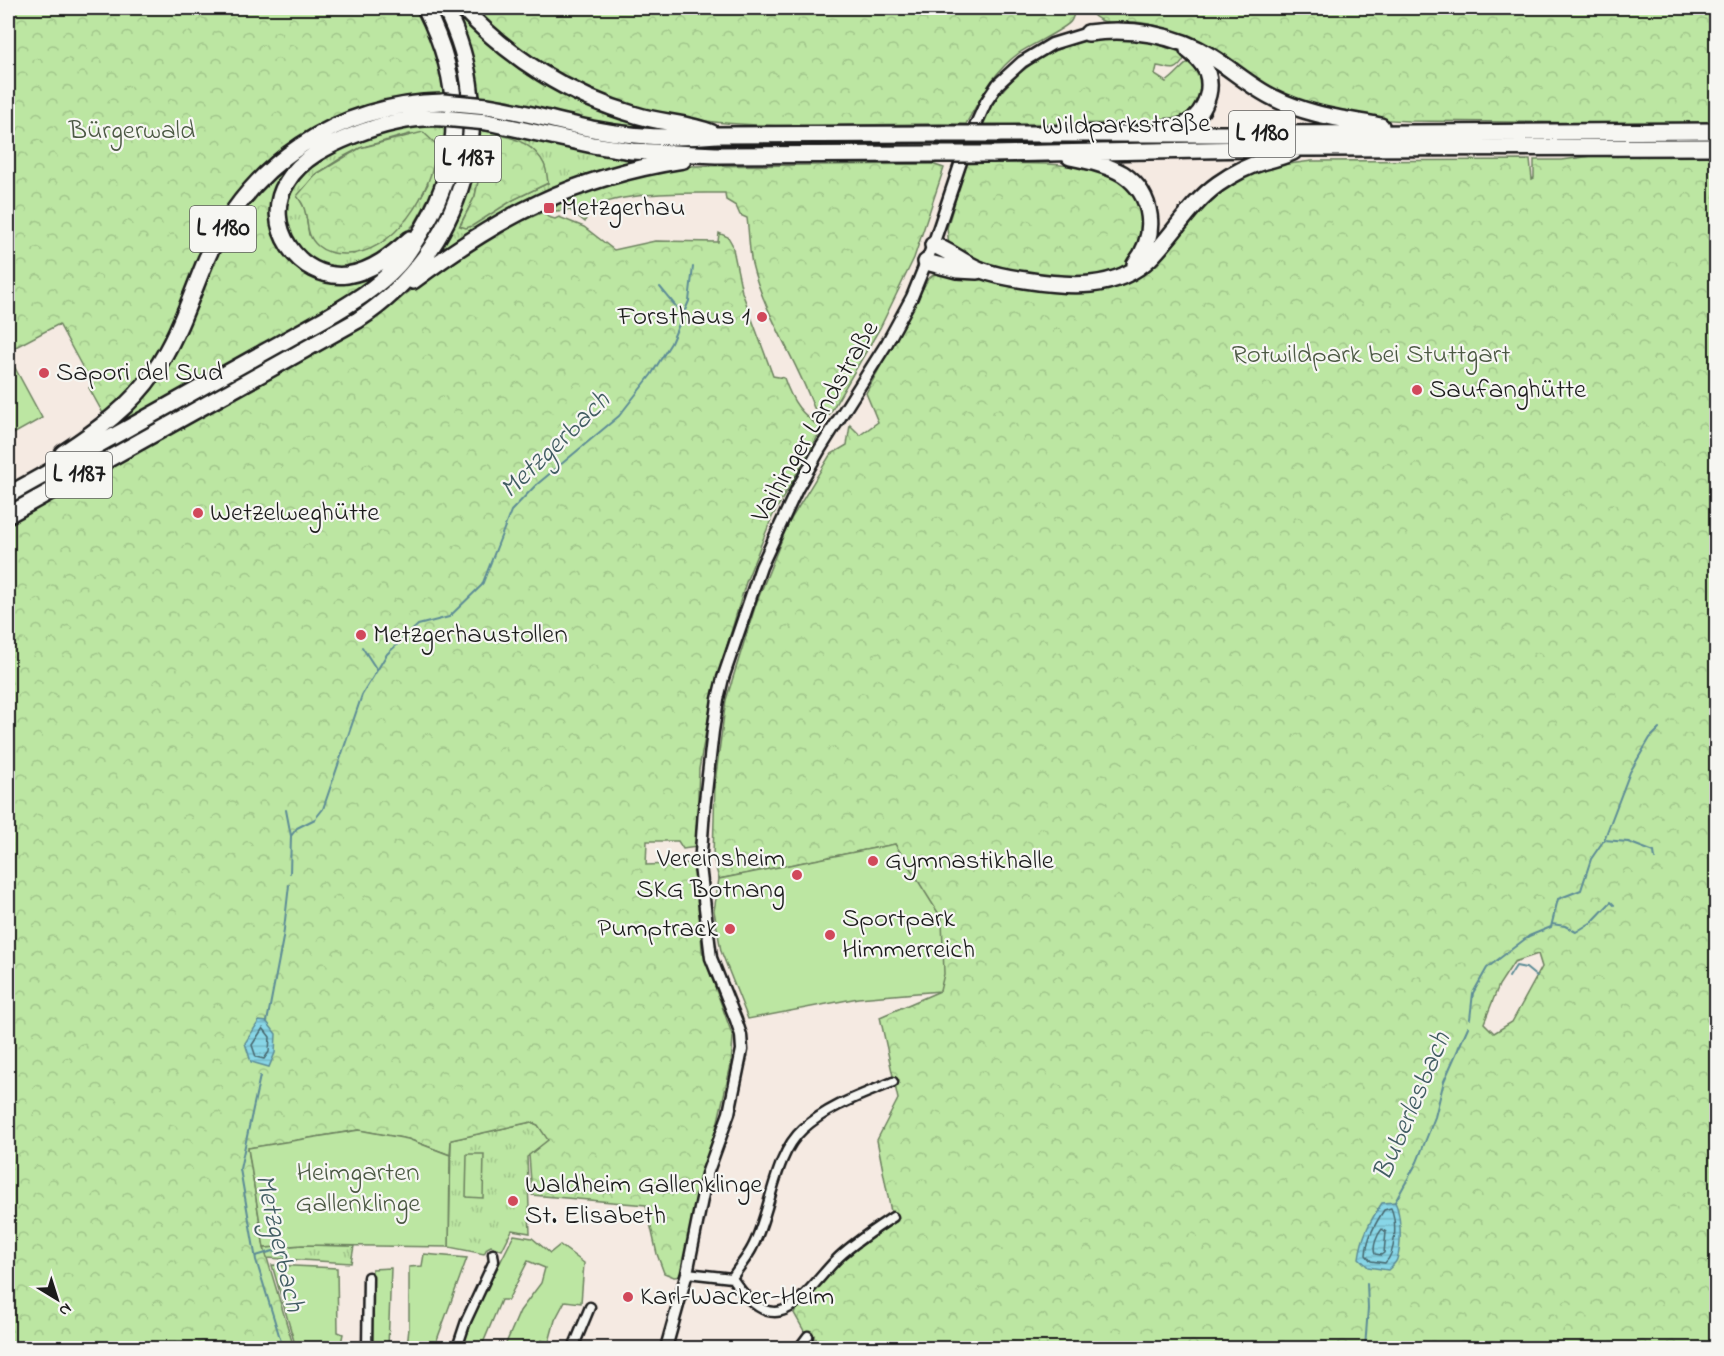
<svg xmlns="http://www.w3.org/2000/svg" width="1724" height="1356" font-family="'Indie Flower',sans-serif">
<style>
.grass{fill:url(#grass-tufts);stroke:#6c815f;stroke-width:1.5;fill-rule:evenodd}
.forest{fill:url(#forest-crowns);stroke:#6c815f;stroke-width:1.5;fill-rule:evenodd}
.garden{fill:#bce6a2;stroke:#6c815f;stroke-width:1.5}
.water{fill:url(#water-rules);stroke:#5d8c96;stroke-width:1.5}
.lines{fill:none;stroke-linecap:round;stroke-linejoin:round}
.shore{stroke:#47666d;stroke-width:1.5}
.stream{stroke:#5d8c96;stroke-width:2}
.street-casing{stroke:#1c1c1c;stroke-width:13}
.secondary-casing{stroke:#1c1c1c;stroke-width:15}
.highway-casing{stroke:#1c1c1c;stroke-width:20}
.street{stroke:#f6f6f2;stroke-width:8}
.secondary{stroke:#f6f6f2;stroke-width:10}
.highway{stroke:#f6f6f2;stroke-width:15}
.highway-bridge-casing{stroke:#1c1c1c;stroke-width:20;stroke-linecap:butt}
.highway-bridge{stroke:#f6f6f2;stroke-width:15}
.poi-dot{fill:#d1495b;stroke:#f6f6f2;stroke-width:2}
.labels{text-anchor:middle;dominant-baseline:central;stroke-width:4.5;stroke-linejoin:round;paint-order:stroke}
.shield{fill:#f6f6f2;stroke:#5d5d5c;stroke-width:1.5}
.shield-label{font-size:26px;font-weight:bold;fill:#1c1c1c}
.street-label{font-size:27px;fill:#1c1c1c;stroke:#f6f6f2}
.park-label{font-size:27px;fill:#4c5944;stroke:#f6f6f2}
.poi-label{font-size:27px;fill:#1c1c1c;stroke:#f6f6f2;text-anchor:start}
.water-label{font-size:28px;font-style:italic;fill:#425d63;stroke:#f6f6f2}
</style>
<defs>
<pattern id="grass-tufts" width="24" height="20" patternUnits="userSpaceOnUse" patternTransform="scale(1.5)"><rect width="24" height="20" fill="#bce6a2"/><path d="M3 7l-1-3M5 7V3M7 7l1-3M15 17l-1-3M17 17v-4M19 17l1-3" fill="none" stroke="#a1c58b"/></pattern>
<pattern id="forest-crowns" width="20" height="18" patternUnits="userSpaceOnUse" patternTransform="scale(1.5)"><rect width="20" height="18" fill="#bce6a2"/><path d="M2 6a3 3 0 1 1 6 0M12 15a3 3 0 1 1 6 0" fill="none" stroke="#a1c58b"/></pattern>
<pattern id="water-rules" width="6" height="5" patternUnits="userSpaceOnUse" patternTransform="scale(1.5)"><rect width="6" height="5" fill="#88d6e7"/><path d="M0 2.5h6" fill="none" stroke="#75b7c6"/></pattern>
</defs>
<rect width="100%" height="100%" fill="#f5eae2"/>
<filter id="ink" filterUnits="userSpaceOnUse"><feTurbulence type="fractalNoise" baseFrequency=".0167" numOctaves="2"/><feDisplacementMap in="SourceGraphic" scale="12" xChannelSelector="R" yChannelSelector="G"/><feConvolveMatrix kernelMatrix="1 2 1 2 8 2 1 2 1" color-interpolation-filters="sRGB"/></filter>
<g filter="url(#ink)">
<path class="grass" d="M448,124L444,153L432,193L415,223L402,237L365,264L333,270L306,259L286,230L285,199L301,172L331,152L381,132L404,128ZM410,134L428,184C411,217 390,243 353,254L309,235L305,209L298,196L315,175L343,157L360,148Z
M478,127L625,158L653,159L631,165L424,266ZM531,148L544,164L548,183L460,225L475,196L485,149Z
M531,1122L538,1125L549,1140L527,1157L530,1233L512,1230L502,1250L491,1246L487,1248L484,1254L449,1247L451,1140Z
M302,1245L354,1246L351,1263L267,1258L264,1248Z"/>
<path class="forest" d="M8,8H416L439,59L446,94C436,98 402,98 387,102C332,113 286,143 248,183L146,374L105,417L89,388L92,385L59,324L10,350L8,346Z
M452,8H456L504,55L681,132L609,125L477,97L472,63L477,77L467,43Z
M472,8H1074C1074,12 1074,17 1071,21C1066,29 1030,45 1019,53C994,71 981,97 966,124C843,121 688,144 575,84C536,64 503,38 472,8Z
M1088,8H1716V124L1408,121C1362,119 1306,110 1266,87C1233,68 1194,37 1158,26C1149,24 1136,21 1126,22C1111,23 1096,24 1088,8Z
M1104,38L1148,41L1183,53L1184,59C1176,74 1170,68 1157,66L1155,75L1166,82C1176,76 1184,63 1192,60L1202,73L1203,100L1180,123L981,124C1005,75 1049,43 1104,38Z
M440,109V111C392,110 311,133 283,175C254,218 283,277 334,282C352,283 368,274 381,270L382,272C366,289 345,300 326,312L97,438C123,414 147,396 165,366C179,343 189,320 198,296C203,284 206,268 214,258C227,239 239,214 256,194C302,141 370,111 440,109Z
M423,132L437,145C434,190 394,256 344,254C334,254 325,252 318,246C305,235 309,222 304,208C303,204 300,200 297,196L315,175L360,148Z
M498,135C516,137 536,147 544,164C547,170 547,177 548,183L513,200L472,226L466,228L460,226L475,196L485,149Z
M1608,154H1716V1348H887L869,1343L808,1338L794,1313L837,1263L893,1222L877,1140L898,1099L880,1017L940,991L895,844L719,879L713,857L715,782L726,700L756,604L788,524L830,455L847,445L850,425L860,435L878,422L866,393L928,279L937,272L983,277V279C1027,291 1076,298 1121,284L1224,188L1254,172L1273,166L1312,161L1530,160L1532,179L1534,178V160H1562ZM1538,954L1542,967L1512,1022L1494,1033L1484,1023L1499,985L1514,962Z
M989,163L1049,164L1083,167L1084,166L1116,175L1138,195L1146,225L1130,264L1120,272L1098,278L1035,277L967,260L949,245L947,228L966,164Z
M932,164L944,168L914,258L880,328L829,415L814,408C797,361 763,311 752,264C749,249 749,233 747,218L740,215L736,206L726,200L725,193C684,193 625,191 588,209L585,222L570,210L555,211L550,214L548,212L557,206L556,203L615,179L685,166Z
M543,212L548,217L555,219L559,217L584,227L614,250L655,241L718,242L719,233L728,237L732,244L742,292L773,376L784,378C793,404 801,413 822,429L772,517L746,582L713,693L699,769L696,847L683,849L678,841H647L646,865L697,863L702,950L733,1037L731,1065L682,1276L674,1277L664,1273L657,1254L646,1205L532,1195L529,1155L548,1140L538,1125L531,1122L451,1140L450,1155L408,1139L358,1130L248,1148L264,1248L294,1348H8V524L343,336L383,312L466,248L524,218L525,220Z"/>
<path class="garden" d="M8,355L42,418L8,437Z
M895,844L942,919L944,974L940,991L858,998L748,1019L721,951L714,911L719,879Z
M359,1130L408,1139L450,1155L449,1247L302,1245L264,1248L248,1148Z
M467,1154H484L483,1198L466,1197Z
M514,1235L532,1238L550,1253L560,1245L584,1263L581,1303L565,1301L555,1320L549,1342L541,1340L537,1348H504L520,1311L541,1283L545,1268L528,1261L508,1300H501L481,1348H461L469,1324Z
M424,1254L467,1258L434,1348H407L409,1328V1267L422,1266Z
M272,1265L337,1268L338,1332L343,1334L340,1348H296Z
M391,1268L388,1348H370L372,1269Z"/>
<path class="water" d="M259,1021L267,1022L276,1034L275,1053L269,1067L251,1062L245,1043Z
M1395,1202C1401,1214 1402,1245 1397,1259C1396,1263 1391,1267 1388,1270L1368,1267L1359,1258C1362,1236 1370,1221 1382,1203Z"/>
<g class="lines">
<path class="shore" d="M263,1028L270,1037L269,1052L264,1059L256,1057L252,1045Z
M1391,1208C1397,1222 1396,1253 1385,1263L1371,1261L1366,1255C1367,1238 1375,1224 1384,1210Z
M1382,1229L1386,1232L1384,1253L1381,1255L1375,1254C1372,1247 1377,1235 1382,1229Z"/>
<path class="stream" d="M660,287L683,315
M362,647L377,670
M286,810L291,836
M1604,840L1628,842L1654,852L1655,859
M290,873L291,836L297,828L315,819L323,809L362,695L387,654L418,625L449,617L482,585L511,511L535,486L619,416L651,375L671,343L689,301L693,267
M1552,924L1565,926L1576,932L1592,922L1611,902L1614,905
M1509,977L1516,966L1526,968L1537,977
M1470,1019L1473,993L1487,968L1529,936L1551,927L1558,899L1581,890L1591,859L1604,840L1630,772L1650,738L1659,729
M267,1022L283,938L289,885
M260,1076L240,1169L256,1260L283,1348
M1395,1202L1417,1162L1435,1117L1444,1081L1468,1027
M256,1256L273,1251L288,1257
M1365,1348L1368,1308L1367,1283"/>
<defs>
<path id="street" d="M687,1273L732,1278
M732,1278C738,1268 747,1258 752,1248C771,1213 773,1156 803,1129C828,1106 862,1095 893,1082
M732,1278C777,1345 799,1299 835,1261C850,1245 875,1229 893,1217
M367,1348L368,1277
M457,1348L466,1321L494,1261L493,1254
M573,1348L590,1307
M799,1348L808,1336"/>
<path id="secondary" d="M666,1348L687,1273L707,1174L729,1113L742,1050L741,1035L736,1020L711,958L700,866L704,810L713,731L718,699L723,678L761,567L797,489L820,449L887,343L912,297L933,245L967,144L986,102L998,84L1022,62L1052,44L1088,33"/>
<path id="highway" d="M463,8C509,58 570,96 636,115C661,123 688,123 712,133
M1088,33C1130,27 1175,34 1212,57C1233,70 1251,87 1274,98C1307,115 1344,119 1381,126
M487,106C522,111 557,122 592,129C632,137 675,139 717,135L942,134
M487,122L593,145L632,151L716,155L935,154
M1165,128C1169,127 1175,128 1179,127C1202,121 1214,93 1207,72C1203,63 1196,56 1188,50
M998,134H1254L1716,131
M992,154L1300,148L1716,147
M1070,157C1086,160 1108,165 1123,174C1154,195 1158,235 1135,264
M410,239C392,255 373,271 347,275C299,281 260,224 287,182C301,158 329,145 354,135C382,124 412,116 443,118
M933,245C949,250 964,264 981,270C994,275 1011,278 1025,280C1069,287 1115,291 1150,258C1174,234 1190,204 1218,184C1231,175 1247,166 1262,162C1273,159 1282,157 1293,152
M926,262L957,270L977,271
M413,281C500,216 574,177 683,160
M63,453C97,431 131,406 154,372C178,337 190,298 206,260C249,163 338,104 443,102
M8,495L324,319C350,304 377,288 398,265C408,254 416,240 424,227C466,156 462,80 425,8
M8,515L358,320C463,251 503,121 445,8"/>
</defs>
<use href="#street" class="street-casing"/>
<use href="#secondary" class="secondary-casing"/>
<use href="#highway" class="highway-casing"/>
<use href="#street" class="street"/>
<use href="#secondary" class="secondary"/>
<use href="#highway" class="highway"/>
<defs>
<path id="highway-bridge" d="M443,102L487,106
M443,118L487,122
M942,134H998
M935,154H992"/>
</defs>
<use href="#highway-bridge" class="highway-bridge-casing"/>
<use href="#highway-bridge" class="highway-bridge"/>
</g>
</g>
<g class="poi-dot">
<rect x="543" y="202" width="12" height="12" rx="3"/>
<circle cx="762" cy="317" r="6"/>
<circle cx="44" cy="373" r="6"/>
<circle cx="1417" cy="390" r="6"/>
<circle cx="198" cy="513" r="6"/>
<circle cx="361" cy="635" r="6"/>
<circle cx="873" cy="861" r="6"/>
<circle cx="797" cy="875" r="6"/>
<circle cx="730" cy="929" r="6"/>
<circle cx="830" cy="935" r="6"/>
<circle cx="513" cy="1201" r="6"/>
<circle cx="628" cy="1297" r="6"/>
</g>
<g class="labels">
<g class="shield">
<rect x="1229" y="111" width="66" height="46" rx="4.5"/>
<rect x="435" y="136" width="66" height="46" rx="4.5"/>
<rect x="190" y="206" width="66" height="46" rx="4.5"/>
<rect x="46" y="452" width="66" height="46" rx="4.5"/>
</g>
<g class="shield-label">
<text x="1262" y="134">L 1180</text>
<text x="468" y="159">L 1187</text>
<text x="223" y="229">L 1180</text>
<text x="79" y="475">L 1187</text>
</g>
<g class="street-label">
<text transform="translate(1126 126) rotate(-1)">Wildparkstraße</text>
<text transform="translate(816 422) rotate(-60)">Vaihinger Landstraße</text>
</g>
<g class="park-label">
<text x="132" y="131">Bürgerwald</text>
<text x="1371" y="355">Rotwildpark bei Stuttgart</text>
<text x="358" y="1173">Heimgarten<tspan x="358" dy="31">Gallenklinge</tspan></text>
</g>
<g class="poi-label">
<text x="561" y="208">Metzgerhau</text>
<text x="750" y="317" text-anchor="end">Forsthaus 1</text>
<text x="56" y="373">Sapori del Sud</text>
<text x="1429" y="390">Saufanghütte</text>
<text x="210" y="513">Wetzelweghütte</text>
<text x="373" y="635">Metzgerhaustollen</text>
<text x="785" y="859" text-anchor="end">Vereinsheim<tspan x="785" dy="31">SKG Botnang</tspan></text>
<text x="885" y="861">Gymnastikhalle</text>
<text x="842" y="919">Sportpark<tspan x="842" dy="31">Himmerreich</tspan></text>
<text x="718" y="929" text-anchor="end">Pumptrack</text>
<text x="525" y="1185">Waldheim Gallenklinge<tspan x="525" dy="31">St. Elisabeth</tspan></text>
<text x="640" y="1297">Karl-Wacker-Heim</text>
</g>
<g class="water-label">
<text transform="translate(556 446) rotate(-44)">Metzgerbach</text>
<text transform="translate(1413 1107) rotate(-67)">Buberlesbach</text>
<text transform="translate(278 1243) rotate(77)">Metzgerbach</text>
</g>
</g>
<rect width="1724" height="1356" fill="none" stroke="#f6f6f2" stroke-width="30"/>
<rect x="15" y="15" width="1694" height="1326" fill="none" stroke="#1c1c1c" stroke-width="2" filter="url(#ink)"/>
<g transform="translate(57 1299) rotate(142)" stroke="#f6f6f2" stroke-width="4.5" paint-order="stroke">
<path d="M0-4.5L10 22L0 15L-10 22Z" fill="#1c1c1c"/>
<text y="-9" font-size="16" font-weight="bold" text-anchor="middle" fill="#1c1c1c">N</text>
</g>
</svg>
